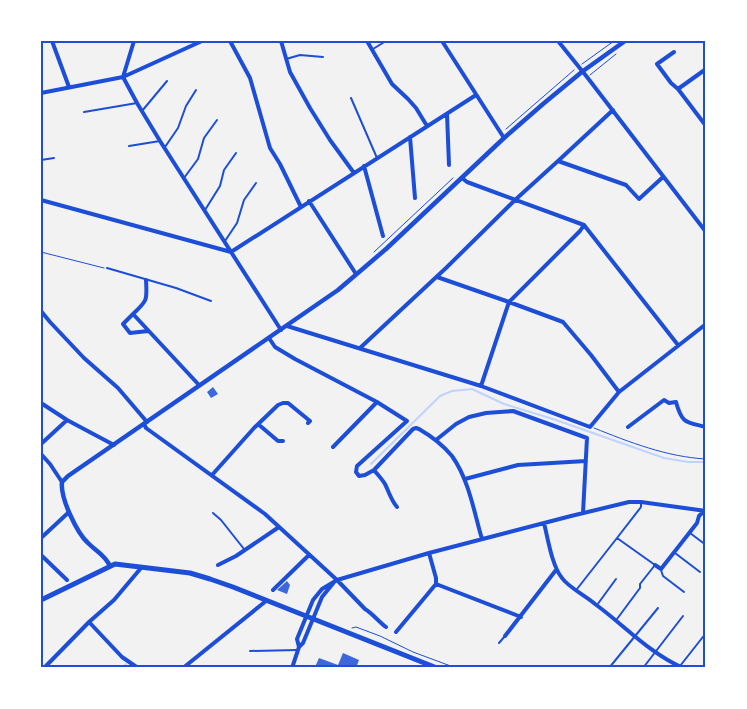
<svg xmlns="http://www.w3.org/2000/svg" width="747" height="709" font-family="Helvetica,sans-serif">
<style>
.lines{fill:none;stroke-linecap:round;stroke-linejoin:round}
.stream{stroke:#bfd3fe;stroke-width:2}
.building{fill:#3d67dc}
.path{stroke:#1d4ed8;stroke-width:1}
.service{stroke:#1d4ed8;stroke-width:2}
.minor{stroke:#1d4ed8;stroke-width:4}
.tertiary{stroke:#1d4ed8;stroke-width:4.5}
.secondary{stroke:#1d4ed8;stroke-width:5}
.neatline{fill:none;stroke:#1d4ed8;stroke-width:2}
</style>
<rect width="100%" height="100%" fill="#f2f2f2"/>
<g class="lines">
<path class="stream" d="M371,464L440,396L452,391L472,389L504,404L553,419L664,458L688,462H706
M123,668L126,664"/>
</g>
<path class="building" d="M213,387L218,394L211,398L207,392Z
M287,581L290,585L287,594L277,590Z
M343,653L359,660L356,668L315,667L319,658L338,665Z"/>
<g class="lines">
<path class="path" d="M582,64L614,41
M590,75L616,54
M506,129L574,70
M41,252L104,268
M374,252L453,178
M594,428C629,442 667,457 706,459
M352,628L356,627L380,636L413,652L456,668"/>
<path class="service" d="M373,49L386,41
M286,59L300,55L323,57
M351,98L377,158
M142,111L167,81
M84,112L137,103
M129,146L160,141
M165,147L178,128L186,106L196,90
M41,160L54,158
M184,178L198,159L204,138L217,120
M205,210L220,186L224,170L236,153
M225,241L237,223L244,200L256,183
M107,268L176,288L211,301
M213,513L221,520L244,549
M690,533L706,545
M675,553L700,572
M661,570L663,576L684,592
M577,589L617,538
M597,605L616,579
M617,619L640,588V584L655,565L617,538L641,507V503
M499,643L505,636
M250,651L297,650
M680,666L706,633
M609,668L658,608
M643,668L683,616"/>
<path class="minor" d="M52,41L69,87
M134,41L123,77L137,103L160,141L281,330
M230,41L250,78L270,148L280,164L301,207
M281,41L290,72L310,108L330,140L354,173
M367,41L392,84L408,99L416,108L427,126
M442,41L504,138
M558,41L587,77L706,232
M674,52L657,64L671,83L678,89L706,126
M678,89L706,69
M41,93L123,77L202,41
M447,114L449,165
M410,137L415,198
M558,161L626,185L639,199L663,177
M364,166L383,236
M462,178L467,182L584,225L678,345
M41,200L231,252L476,95
M309,201L356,274
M437,277L509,302L563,322L591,355L619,392
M146,280C147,300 148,300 133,314L199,385
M41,311L50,322L84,358L118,388L147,422
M133,314L123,324L130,333L148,331
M287,326L481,386L590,427L619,392L706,324
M269,338L275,347L295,359L377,402L407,421L357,466L356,472L359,476L365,475L374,470L413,429L416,428L419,429C431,436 443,445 452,456C469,480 474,512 482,539
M360,348L446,268L515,200L558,161L613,110
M481,386L509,302L580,231L584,225
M41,403L67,420L114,445
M144,424L146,428L265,514L337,580L365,609C373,614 378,621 386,627
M258,424L278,441H283
M628,427L664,400L669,403L676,402C682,424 686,422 706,427
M436,440L456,424L469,417L486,413L513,411L587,438L583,513
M41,444L67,420
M333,447L377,402
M41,454L50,464L62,482
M374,470C378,475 382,479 385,484C389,492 391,500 397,507
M212,475L254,428L278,405L283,403H288L310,421L308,423
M465,479L518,465L586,461
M544,523C548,539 552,566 562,578C568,587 586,596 595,604C624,625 649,653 683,668
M41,538L69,512
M41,555L67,580
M218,565L236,556L279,527
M655,565L661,569L697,523L699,516L704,511
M436,584L521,617
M273,590L309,555
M89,622L122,657L138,668
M396,632L436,584V578L429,553
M505,636L556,570
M299,647L297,639L313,600L322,589L337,580L429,553L571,516L629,502H641L706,511
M44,668L89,622L114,600L141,568
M183,668L266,601
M292,668L299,647L303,643L322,597L335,581"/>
<path class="tertiary" d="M110,566C105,555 97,552 88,543C77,533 60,498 62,482L68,476L338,290L386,249L504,138L543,104L583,71L625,41"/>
<path class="secondary" d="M41,600L115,564L190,573L210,579L233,587L437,668"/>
</g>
<rect width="747" height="709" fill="none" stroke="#ffffff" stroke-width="85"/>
<rect x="42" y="42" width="662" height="624" class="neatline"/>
</svg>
